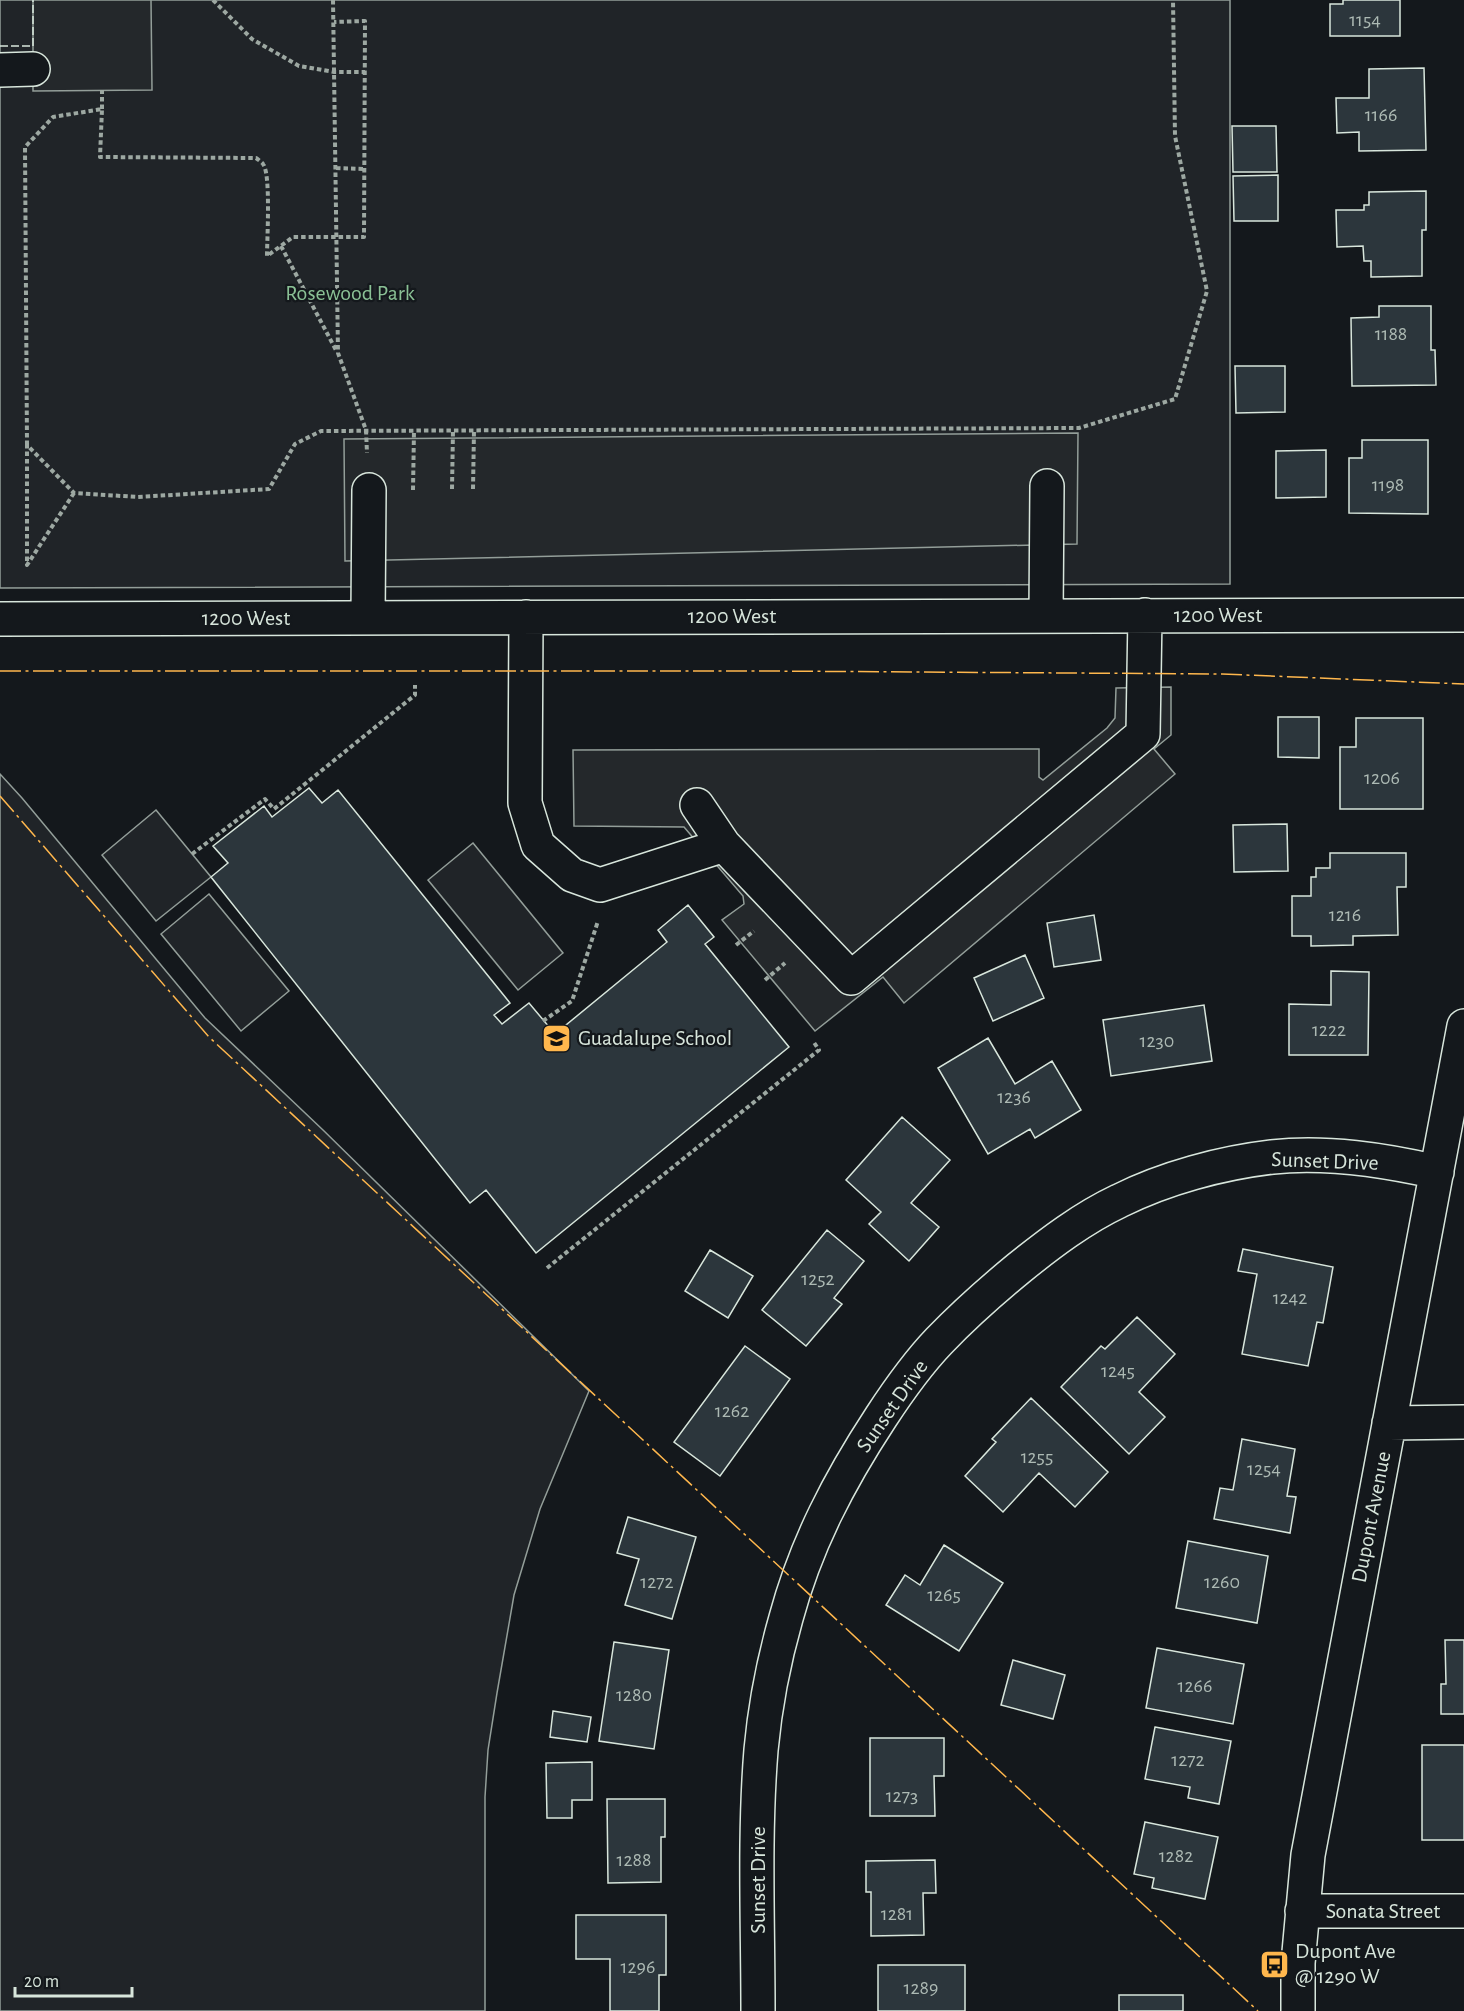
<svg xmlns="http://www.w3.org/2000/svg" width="1464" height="2011" font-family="'Alegreya Sans',sans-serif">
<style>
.green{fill:#202428;stroke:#939e99;stroke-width:1.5}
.parking{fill:#24282b;stroke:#939e99;stroke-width:1.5}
.building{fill:#2c363c;stroke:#d8e6dc;stroke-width:1.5}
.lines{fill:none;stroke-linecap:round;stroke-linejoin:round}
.minor-casing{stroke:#d8e6dc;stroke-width:36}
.path{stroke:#9da8a2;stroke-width:4;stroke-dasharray:4.5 3;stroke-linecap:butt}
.minor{stroke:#14181c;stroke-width:33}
.fence{stroke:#d8e6dc;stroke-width:1.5;stroke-dasharray:8 3;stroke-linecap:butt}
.power{stroke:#ffb74d;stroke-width:1.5;stroke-dasharray:21 4.5 3 4.5;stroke-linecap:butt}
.labels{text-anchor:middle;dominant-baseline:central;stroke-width:4.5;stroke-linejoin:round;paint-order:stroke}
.number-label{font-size:20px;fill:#adbab4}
.park-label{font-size:22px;fill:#8ac095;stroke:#14181c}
.street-label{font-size:22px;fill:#d8e6dc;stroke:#14181c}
.poi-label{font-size:22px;fill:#d8e6dc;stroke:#14181c;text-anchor:start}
</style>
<rect width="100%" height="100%" fill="#14181c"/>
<path class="green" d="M0,0H1230V584L0,588Z
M0,774L22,798L205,1018L323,1130L589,1391L540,1509L514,1595L497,1693L488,1750L485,1797V2011H0Z
M156,810L211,877L156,921L102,855Z
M473,843L563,953L518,990L428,880Z
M209,894L289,991L241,1031L161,934Z"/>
<path class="parking" d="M33,0H151L152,90L33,91Z
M1078,433L1077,544L345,561L344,439Z
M1171,687V735L1154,749L1175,774L904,1003L883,977L815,1031L722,920L744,904L743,896L684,827L574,826L573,750L1039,749V777L1043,780L1107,728L1115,718L1116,688Z"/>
<path class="building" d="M1343,0H1400V36H1330V4H1343Z
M1424,68L1426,150L1359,151V132L1337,133L1336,98H1369V69Z
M1232,126H1276L1277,172H1233Z
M1278,175V221H1234L1233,176Z
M1426,191V230H1422V276L1371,277V261H1364L1363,246L1337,247L1336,210H1364V205H1369V192Z
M1379,306H1431V350H1435L1436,385L1352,386L1351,318L1379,317Z
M1235,366H1285V412L1236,413Z
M1362,440H1428V514L1349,513V458H1362Z
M1326,450V497L1276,498V451Z
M1278,717H1319V758L1278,757Z
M1356,718H1423V809H1340V747H1356Z
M309,788L322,803L338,790L510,1003L494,1015L502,1024L529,1003L555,1034L667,942L658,930L688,905L714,937L705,944L789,1047L536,1253L486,1190L470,1203L211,877L228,863L213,846L264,806L272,817Z
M1287,824L1288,871L1234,872L1233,825Z
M1330,853H1406V887H1397L1398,935L1353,936V945L1311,946V936H1292V896H1311V877H1316V868H1330Z
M1094,915L1101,960L1054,967L1047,923Z
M1025,955L1044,998L993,1021L974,978Z
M1331,971L1369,972L1368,1055H1289V1004L1331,1005Z
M1204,1005L1212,1061L1111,1076L1103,1020Z
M988,1038L1015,1084L1052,1061L1081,1110L1035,1138L1030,1129L988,1154L938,1068Z
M902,1117L950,1160L911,1203L939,1227L909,1261L869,1224L881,1212L846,1180Z
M827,1230L864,1261L834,1298L842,1304L806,1346L762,1310Z
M1243,1249L1333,1267L1323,1323L1317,1322L1308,1366L1242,1354L1257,1274L1238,1271Z
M710,1250L753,1276L728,1318L685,1291Z
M1137,1317L1175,1354L1139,1392L1165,1417L1129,1454L1061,1387L1101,1346L1105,1349Z
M745,1346L790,1379L720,1476L674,1442Z
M1031,1398L1108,1472L1075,1507L1039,1473L1003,1512L965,1476L996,1442L992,1439Z
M1242,1439L1295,1449L1287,1496L1296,1497L1290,1533L1214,1519L1220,1488L1233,1490Z
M628,1517L696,1537L672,1619L625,1605L639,1559L617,1553Z
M1188,1541L1268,1556L1257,1623L1176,1608Z
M944,1545L1003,1583L959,1651L886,1605L905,1575L920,1585Z
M1445,1640H1464V1714H1441V1684H1446Z
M614,1642L669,1650L654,1749L599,1741Z
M1157,1648L1244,1664L1233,1724L1146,1708Z
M1013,1660L1065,1675L1053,1719L1001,1705Z
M553,1711L591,1717L587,1742L550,1737Z
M1155,1727L1231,1741L1219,1804L1188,1798L1190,1787L1145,1779Z
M870,1738H944V1776H934L935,1816H870Z
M1422,1745H1464V1840H1422Z
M592,1762V1800H572V1818H547L546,1763Z
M607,1799H665V1837H661V1882L608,1883Z
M1145,1822L1218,1837L1205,1899L1152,1888L1154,1878L1134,1874Z
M935,1860L936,1893H923L924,1935L871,1936V1892H866V1861Z
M576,1915H666V1975H659V2011H610V1959H576Z
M878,1965H965V2011H878Z
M1119,1995H1183V2011H1119Z"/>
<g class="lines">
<defs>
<path id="minor" d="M0,70L33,69
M1046,616L1047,486
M526,617L525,803L538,845L572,875L600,885L724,845
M368,618L369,490
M0,619L1464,615
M697,805L724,845L851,978L1143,734L1145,615
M1389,1423L1464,1422
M1302,1911H1464
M758,2011C758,1924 754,1836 761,1750C765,1706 774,1660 786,1618C806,1544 839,1481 881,1417C898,1391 917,1364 939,1341C964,1315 991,1291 1019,1268C1050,1243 1083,1218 1119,1201C1165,1178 1221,1163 1272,1157C1327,1151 1384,1160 1437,1172
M1298,2011V1963L1308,1855L1464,1026"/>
</defs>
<use href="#minor" class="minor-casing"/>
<path class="path" d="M213,0L252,39L299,66L334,72H365
M333,0L338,353L366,430L367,453
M102,109V90
M336,168L365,169
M281,246L337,352
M27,445L25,147L53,117L102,109L100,157L256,158C256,158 263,163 263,164C271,173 267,240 267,256L293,237H364L365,21L334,22
M452,489L453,430
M473,489L474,430
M413,490L414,430
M74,493L27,565V445L74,493L138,497L269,489L295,444L321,431L1079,428L1175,399L1207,291L1175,136L1173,0
M192,854L265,799L274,809L415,695V685
M736,945L754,931
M765,980L785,963
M543,1021L572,1001L598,921
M547,1268L819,1050L813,1041"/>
<use href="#minor" class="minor"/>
<path class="fence" d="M0,46H33V0"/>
<path class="power" d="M0,671H765L1222,674L1464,684
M0,796L209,1037L1258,2011"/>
</g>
<defs>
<symbol id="school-square" viewBox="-11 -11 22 22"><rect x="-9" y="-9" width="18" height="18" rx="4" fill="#ffb74d" stroke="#14181c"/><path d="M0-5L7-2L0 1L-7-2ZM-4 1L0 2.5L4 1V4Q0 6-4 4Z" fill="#111"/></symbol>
<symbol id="bus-square" viewBox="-11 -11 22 22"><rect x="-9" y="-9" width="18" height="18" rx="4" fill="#ffb74d" stroke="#14181c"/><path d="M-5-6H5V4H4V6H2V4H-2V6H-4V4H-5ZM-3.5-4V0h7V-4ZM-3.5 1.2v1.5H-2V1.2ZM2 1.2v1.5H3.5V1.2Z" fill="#111"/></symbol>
</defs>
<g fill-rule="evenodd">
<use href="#school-square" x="540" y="1022" width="33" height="33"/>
<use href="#bus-square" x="1258" y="1948" width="33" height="33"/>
</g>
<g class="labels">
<g class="number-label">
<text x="1365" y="20">1154</text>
<text x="1381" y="115">1166</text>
<text x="1391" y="334">1188</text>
<text x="1388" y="485">1198</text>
<text x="1382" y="778">1206</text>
<text x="1345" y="915">1216</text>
<text x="1329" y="1030">1222</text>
<text x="1157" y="1041">1230</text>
<text x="1014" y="1097">1236</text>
<text x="818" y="1279">1252</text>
<text x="1290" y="1298">1242</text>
<text x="1118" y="1371">1245</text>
<text x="732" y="1411">1262</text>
<text x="1037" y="1457">1255</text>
<text x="1264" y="1469">1254</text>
<text x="657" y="1582">1272</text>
<text x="1222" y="1582">1260</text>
<text x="944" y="1595">1265</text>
<text x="1195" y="1686">1266</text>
<text x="634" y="1695">1280</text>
<text x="1188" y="1760">1272</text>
<text x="902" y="1796">1273</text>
<text x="1176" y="1856">1282</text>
<text x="634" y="1860">1288</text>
<text x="897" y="1914">1281</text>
<text x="638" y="1967">1296</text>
<text x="921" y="1988">1289</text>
</g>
<g class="park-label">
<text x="350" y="293">Rosewood Park</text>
</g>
<g class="street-label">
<text x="1218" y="615">1200 West</text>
<text x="732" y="616">1200 West</text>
<text x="246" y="618">1200 West</text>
<text transform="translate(1325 1161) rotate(2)">Sunset Drive</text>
<text transform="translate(892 1406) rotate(-55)">Sunset Drive</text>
<text transform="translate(1371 1517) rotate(-79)">Dupont Avenue</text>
<text transform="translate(758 1880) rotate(-90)">Sunset Drive</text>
<text x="1383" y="1911">Sonata Street</text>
</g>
<g class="poi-label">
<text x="578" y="1038">Guadalupe School</text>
<text x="1295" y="1951">Dupont Ave<tspan x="1295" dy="25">@ 1290 W</tspan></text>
</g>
</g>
<path d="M15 1987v9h117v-9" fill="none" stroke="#d8e6dc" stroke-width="3"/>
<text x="24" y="1987" font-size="18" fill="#d8e6dc" stroke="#14181c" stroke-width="4.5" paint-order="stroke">20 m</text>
</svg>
